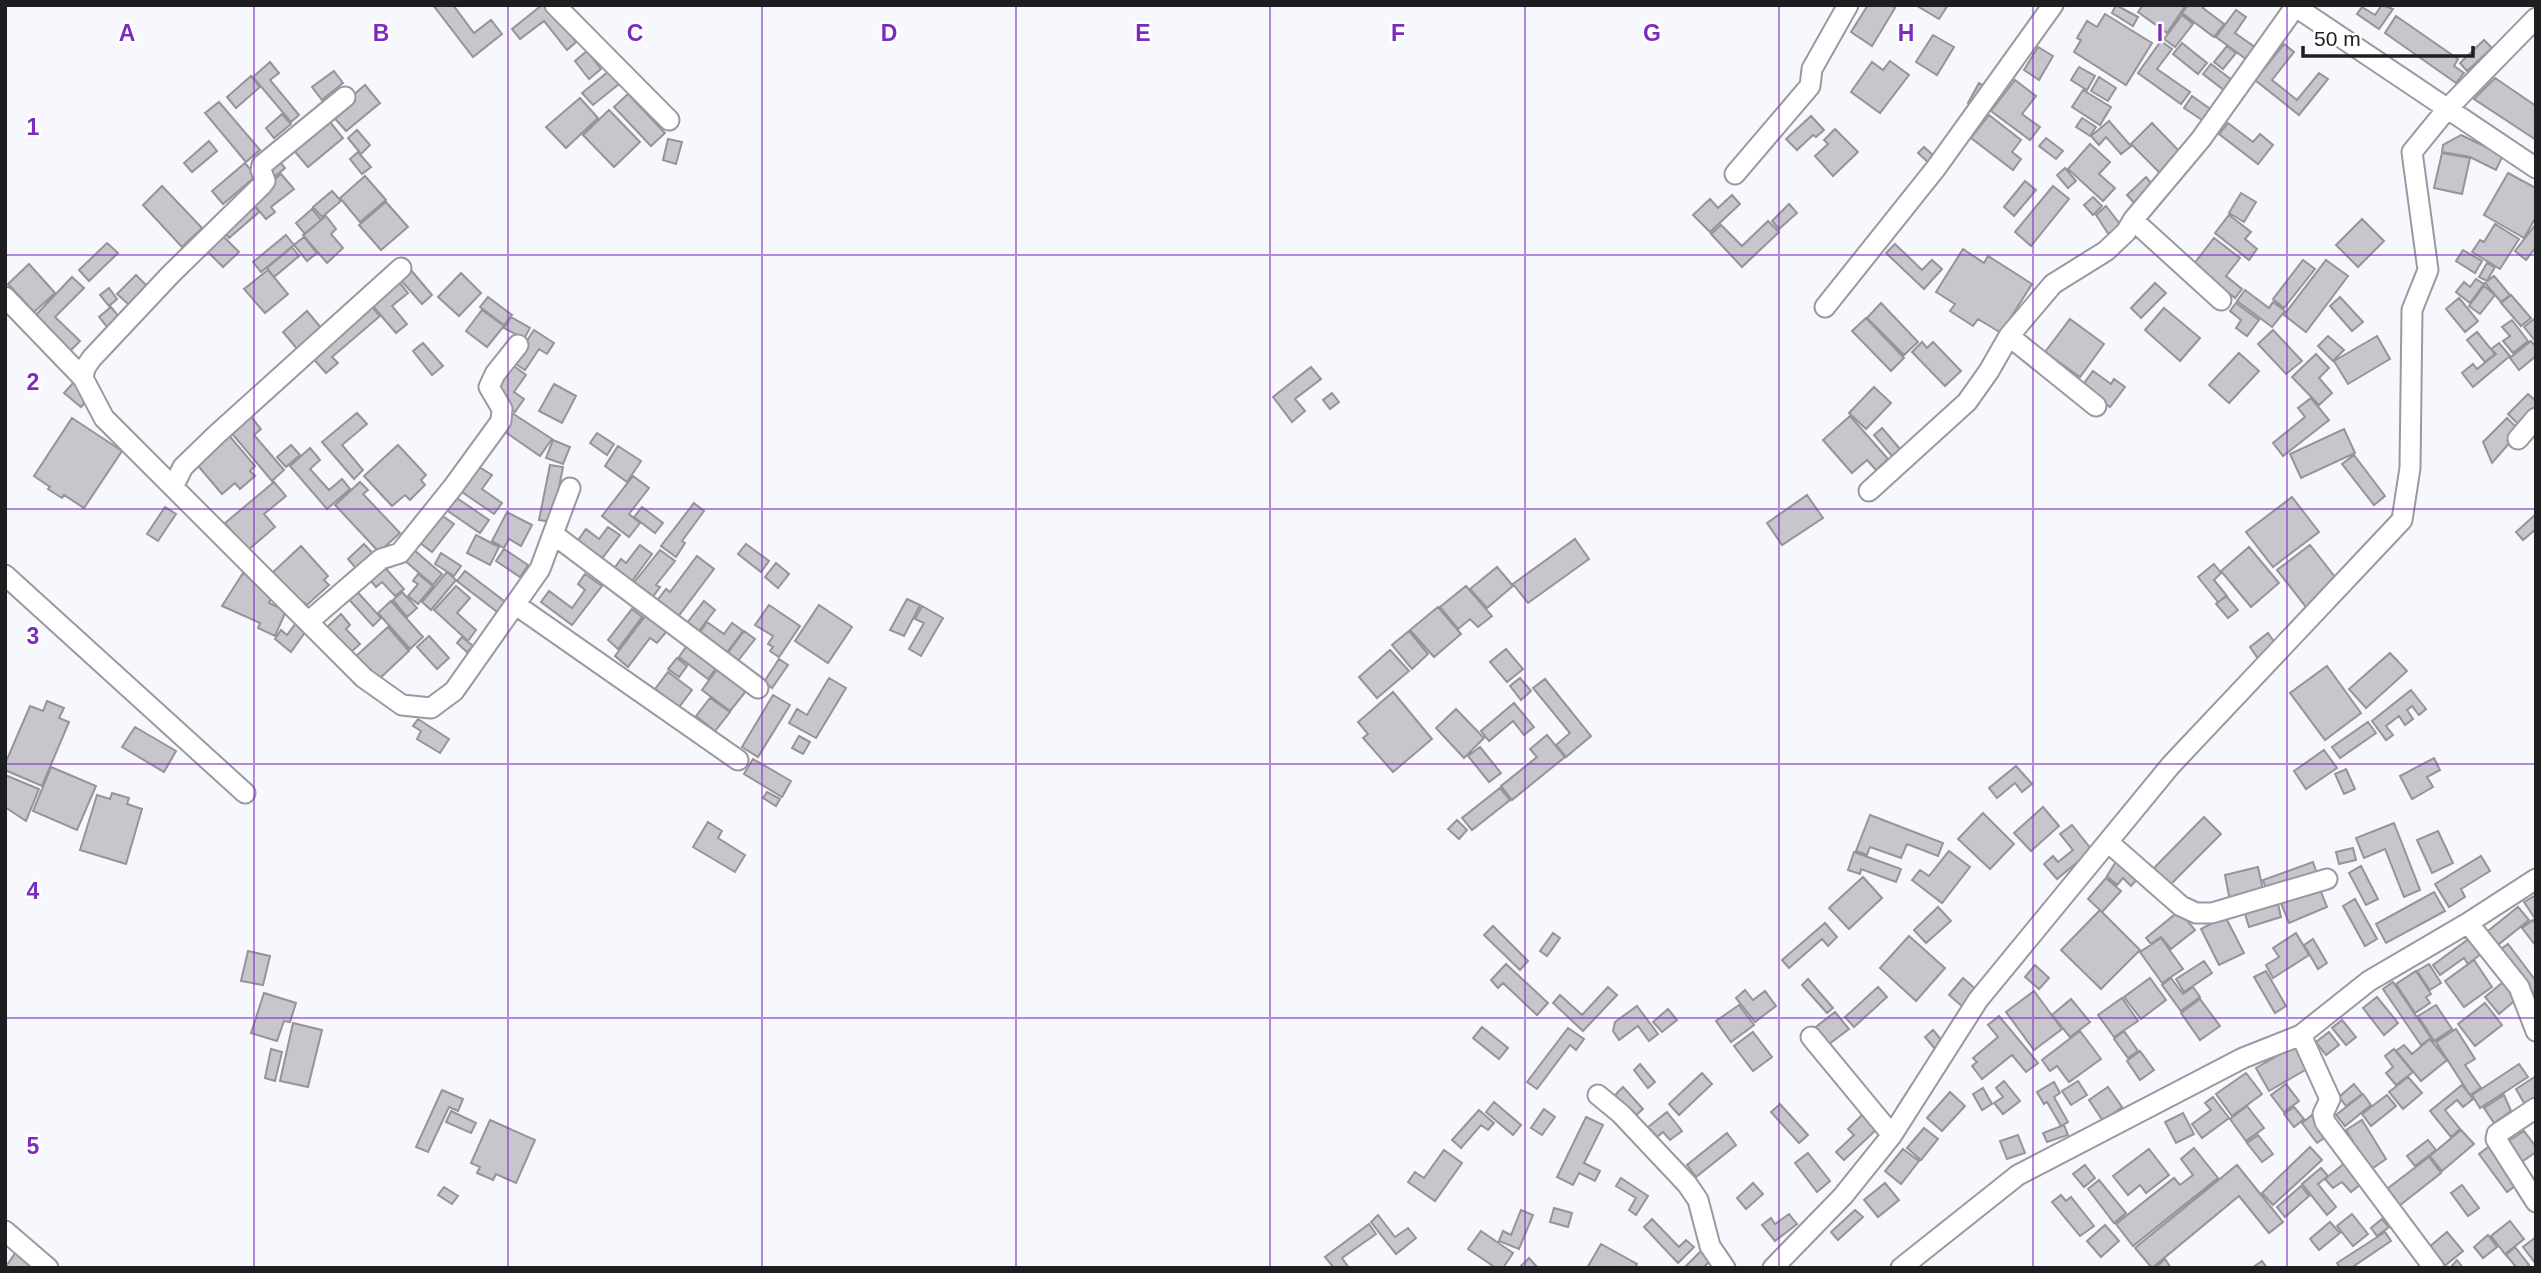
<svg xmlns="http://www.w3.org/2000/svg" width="2541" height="1273" font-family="Arial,sans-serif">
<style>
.building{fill:#c8c5cc;stroke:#96939a;stroke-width:2}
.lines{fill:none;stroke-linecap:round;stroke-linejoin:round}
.street-casing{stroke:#999aa1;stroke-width:23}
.street{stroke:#fff;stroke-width:19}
.grid{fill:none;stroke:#7b2cbf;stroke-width:2;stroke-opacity:0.55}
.grid-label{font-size:23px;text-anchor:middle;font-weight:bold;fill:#7b2cbf;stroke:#fff;stroke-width:5;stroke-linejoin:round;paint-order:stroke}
</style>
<rect width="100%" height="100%" fill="#f7f8fe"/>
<path class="building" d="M433,5H453L474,33L491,20L502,34L473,57Z
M542,5H548L576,42L567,50L544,21L520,39L512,29Z
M1868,5H1892L1895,8L1872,46L1851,32Z
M1921,5H1948L1939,19L1919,7Z
M2116,5L2138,17L2133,26L2112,13Z
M2143,5H2186L2167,33L2138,12Z
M2188,5H2205L2203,8L2224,24L2214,37L2182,13Z
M2382,5L2393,9L2379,29L2357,14L2362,7L2375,15Z
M2236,10L2246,17L2235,33L2259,50L2250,62L2216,37Z
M2105,14L2152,43L2126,85L2074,52L2081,40L2077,38L2087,21L2097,27Z
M2182,15L2193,24L2175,47L2164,39Z
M2396,16L2458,59L2454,66L2464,73L2456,83L2385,33Z
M1933,35L1954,47L1937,75L1916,62Z
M2484,40L2492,48L2467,71L2460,63Z
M2161,41L2172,49L2157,69L2190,92L2181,104L2138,73Z
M2182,43L2207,63L2198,74L2173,54Z
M2284,44L2294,52L2272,80L2297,100L2319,73L2328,79L2299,115L2255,80Z
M2227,46L2236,53L2223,69L2214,62Z
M2038,47L2053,56L2039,80L2024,70Z
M587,51L601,69L589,79L575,61Z
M1890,61L1909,75L1880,113L1851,92L1872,62L1883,70Z
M270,62L279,73L270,80L299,115L291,122L253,77Z
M2211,64L2237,84L2229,94L2203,74Z
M2079,67L2095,76L2087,90L2071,80Z
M334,71L343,83L322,100L312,87Z
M609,71L619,84L593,105L582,93Z
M251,76L260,87L236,108L227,97Z
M2099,77L2116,88L2108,101L2091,91Z
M2495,78L2536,106V140L2474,99Z
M2015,80L2036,96L2022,114L2040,127L2030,140L1991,111Z
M1979,83L1991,90L1979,110L1968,103Z
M365,85L380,103L346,131L331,114Z
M2083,90L2111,107L2100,125L2072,107Z
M628,94L665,133L651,146L614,107Z
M2192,96L2216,113L2208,124L2184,108Z
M580,98L598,118L566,148L546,127Z
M219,102L260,150L246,162L205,113Z
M609,110L640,142L614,167L583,135Z
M282,114L291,124L274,138L266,128Z
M1989,115L2021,140L2012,152L2021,159L2013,170L1971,138Z
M1811,116L1824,130L1816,137L1813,135L1797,150L1786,139Z
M326,117L343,138L308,167L291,147Z
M2082,118L2096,127L2090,136L2076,127Z
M2109,121L2131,146L2121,154L2106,137L2099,145L2091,136Z
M2152,123L2181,153L2160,173L2131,144Z
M2228,123L2253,142L2260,134L2273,145L2258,164L2219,134Z
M1835,129L1858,152L1833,176L1815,156L1828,144L1824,140Z
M357,130L370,145L361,154L348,138Z
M2461,135L2503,155L2496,170L2470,157L2442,152L2443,145Z
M2046,138L2063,151L2056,159L2039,146Z
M668,139L682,142L676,164L663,160Z
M209,141L217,151L192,172L184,163Z
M2090,144L2110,162L2099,174L2115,188L2103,201L2068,169Z
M1924,147L1935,157L1930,164L1918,153Z
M358,152L371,167L362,174L350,159Z
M2442,153L2470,158L2462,194L2434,188Z
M276,157L285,168L272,179L263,168Z
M245,163L256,176L223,204L212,191Z
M2065,168L2076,181L2068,188L2057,175Z
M2508,173L2536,188V217L2524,238L2484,215Z
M281,174L294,189L271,207L275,212L266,219L250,200Z
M365,176L386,200L360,222L340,198Z
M2146,177L2155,188L2136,205L2127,195Z
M2025,181L2036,190L2014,216L2004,207Z
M162,186L202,228L182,247L143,205Z
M2053,186L2069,199L2031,246L2015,232Z
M332,191L341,201L322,217L313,207Z
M2241,193L2256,202L2244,222L2229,213Z
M1732,195L1740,204L1710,232L1693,215L1710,199L1718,208Z
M2093,197L2102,206L2093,215L2084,205Z
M251,201L259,212L229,238L220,227Z
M386,202L408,227L381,250L359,225Z
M1789,204L1797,213L1779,229L1772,221Z
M2106,206L2123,228L2111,238L2096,215Z
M312,209L321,220L305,234L296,223Z
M2229,215L2251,232L2245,239L2257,249L2249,260L2215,233Z
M326,216L336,229L331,234L343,248L327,263L303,235Z
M2362,219L2384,241L2358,267L2336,245Z
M1768,221L1779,232L1742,267L1711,234L1721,225L1742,246Z
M2495,224L2519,239L2500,269L2472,252L2480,240L2484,242Z
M2536,224V247L2526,260L2515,251Z
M219,232L239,252L223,267L203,247Z
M286,235L294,245L261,272L253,262Z
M304,237L317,253L307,261L294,245Z
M2214,238L2240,258L2226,276L2242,289L2235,298L2193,265Z
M107,243L118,253L89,281L79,270Z
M1895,244L1922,270L1932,260L1942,269L1924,289L1886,253Z
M292,247L299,256L274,277L267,268Z
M1963,249L1984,263L1988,256L2032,284L2001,333L1978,319L1973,326L1950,311L1955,304L1936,292Z
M2463,250L2482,261L2475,273L2456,261Z
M2303,260L2315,269L2284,308L2273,299Z
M2326,260L2348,276L2306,332L2284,315Z
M2487,263L2495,267L2487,281L2479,277Z
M29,264L55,293L34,312L8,284Z
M410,269L432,295L422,304L399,278Z
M268,270L288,294L265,313L244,289Z
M461,273L481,293L459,316L438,297Z
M136,275L147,286L128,304L117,294Z
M2494,276L2510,295L2501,302L2485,283Z
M72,277L84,288L55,317L80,341L69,352L33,318Z
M2476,279L2484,284L2470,303L2456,292L2464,282L2470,287Z
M399,282L408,293L392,306L407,324L396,333L372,305Z
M2155,283L2166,293L2141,318L2131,308Z
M2484,286L2495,295L2480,314L2469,306Z
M109,288L117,299L109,306L100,295Z
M2245,290L2269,308L2273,302L2285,311L2272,327L2237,301Z
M2511,295L2531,318L2521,326L2501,303Z
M488,297L512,315L504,325L480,307Z
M2340,297L2363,322L2352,331L2330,306Z
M2459,298L2478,321L2465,332L2446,309Z
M1881,303L1918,342L1904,355L1867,318Z
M2236,303L2259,320L2247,336L2236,328L2241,320L2230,311Z
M371,306L380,316L332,357L338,363L326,373L311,356Z
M111,307L120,318L108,328L99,317Z
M2164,308L2200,338L2180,361L2145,330Z
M482,310L504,326L487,347L466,331Z
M307,311L322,329L298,350L283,332Z
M511,317L530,328L524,339L504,328Z
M1866,318L1904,358L1891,371L1852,331Z
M2070,319L2104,344L2080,377L2045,352Z
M2534,319L2536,321V342L2524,327Z
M2512,320L2528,341L2513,353L2503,341L2510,336L2502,327Z
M534,330L554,343L547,354L539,349L525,370L513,362Z
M2273,330L2302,361L2286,374L2258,344Z
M2477,332L2495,354L2485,362L2467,340Z
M2328,336L2344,350L2333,361L2318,346Z
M2377,336L2390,359L2348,384L2334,361Z
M2531,341L2536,347V356L2519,370L2510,358Z
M1922,342L1927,348L1933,342L1961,371L1945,386L1912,352Z
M423,343L443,366L432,375L413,351Z
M2499,343L2510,356L2473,387L2462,373L2473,364L2477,369L2496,354L2491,349Z
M2239,353L2259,371L2229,403L2209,385Z
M2316,354L2329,368L2319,378L2332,393L2319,405L2292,377Z
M510,363L526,375L514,392L524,399L515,412L491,391Z
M1311,367L1321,379L1295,399L1305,411L1292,422L1273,397Z
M2093,371L2111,384L2114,379L2125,387L2110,407L2082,386Z
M74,382L90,397L81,407L64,393Z
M554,384L576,396L562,423L539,411Z
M1874,387L1891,403L1866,429L1849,413Z
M1332,393L1339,402L1330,409L1323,400Z
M2528,394L2536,401V409L2520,426L2508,414Z
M2311,398L2329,420L2283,456L2273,443L2305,417L2298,408Z
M248,413L261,429L254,435L284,470L272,481L229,430Z
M357,413L367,424L342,445L363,470L354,479L322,442Z
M512,413L552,439L540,456L501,429Z
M1850,416L1888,459L1876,470L1867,460L1852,473L1823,440Z
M72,418L122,451L84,508L64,495L62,498L48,489L50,487L34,476Z
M2507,418L2520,431L2492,463L2483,442Z
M1882,428L1900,449L1892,456L1874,435Z
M2344,429L2355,453L2301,478L2290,454Z
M227,433L255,466L250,471L255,476L240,489L235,483L222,494L194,461Z
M597,433L614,444L607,455L590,443Z
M553,440L570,447L563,464L546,458Z
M291,445L300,455L286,467L277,457Z
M398,445L426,475L421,480L425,485L410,500L405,495L392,506L364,476Z
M618,446L641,461L627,482L605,466Z
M310,448L320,460L310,469L329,490L342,479L350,489L327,509L290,466Z
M2354,455L2385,496L2374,505L2342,464Z
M476,465L492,475L482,489L502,503L494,514L459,490Z
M550,465L563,467L552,522L539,520Z
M633,476L649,488L629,514L640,523L629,537L602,516Z
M274,482L286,496L264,514L275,527L248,550L225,523Z
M360,482L368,490L363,494L400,533L379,552L335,505Z
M1807,495L1823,518L1782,545L1767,523Z
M454,496L489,520L480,533L445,509Z
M2292,497L2319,532L2273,567L2246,532Z
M694,503L704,511L682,541L685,543L676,557L661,546Z
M165,507L176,514L158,541L147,534Z
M642,507L663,523L655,533L634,517Z
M507,512L532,525L521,546L509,539L504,548L492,541Z
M440,514L454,524L432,552L419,542Z
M2536,514V529L2523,540L2516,532Z
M608,527L620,535L600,561L576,543L586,529L599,539Z
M476,535L499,547L490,565L467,553Z
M1575,539L1589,559L1528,603L1513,584Z
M364,544L377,558L360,573L348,559Z
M746,544L769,561L761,572L738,554Z
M640,545L652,554L630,584L613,570L621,559L626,563Z
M2310,545L2339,582L2306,607L2277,570Z
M301,546L328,576L324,580L329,585L307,605L302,601L298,604L271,574Z
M2249,547L2279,583L2251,607L2221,571Z
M413,549L442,574L433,585L404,560Z
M504,549L528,565L520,577L496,561Z
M660,550L675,561L656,585L660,587L651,599L632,585Z
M441,553L461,566L454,576L435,564Z
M697,556L714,569L677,618L656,602L666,589L670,592Z
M380,562L404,589L395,596L382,582L376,587L366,575Z
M776,563L789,574L778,588L765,577Z
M2214,564L2221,573L2214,580L2227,596L2218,602L2198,577Z
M1497,567L1513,586L1487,608L1470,589Z
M465,571L508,604L500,614L457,581Z
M447,572L456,580L431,610L422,602Z
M243,573L272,596L269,603L286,611L275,636L258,628L260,623L222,606Z
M418,574L433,586L418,604L408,596L418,584L413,581Z
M585,574L602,586L572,625L541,602L549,591L572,608L585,590L578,584Z
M456,586L470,598L457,613L476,630L468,641L434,610Z
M1466,586L1492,616L1478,627L1470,619L1458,629L1440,607Z
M353,587L381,618L373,626L345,595Z
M402,592L417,608L407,617L393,600Z
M2226,596L2238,610L2228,618L2216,604Z
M907,599L920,605L904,636L890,630Z
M391,601L423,637L410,649L378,613Z
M704,601L715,610L698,632L687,623Z
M769,605L800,626L779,657L770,651L773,647L768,644L773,636L755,625Z
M819,605L852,627L828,663L795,641Z
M922,606L943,618L921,656L909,649L924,623L915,619Z
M1438,607L1461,634L1434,657L1410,630Z
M632,609L642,617L618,649L608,640Z
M341,614L350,625L346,629L360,644L349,654L326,628Z
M646,615L667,631L657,643L650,638L628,667L615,656Z
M707,622L724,634L732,623L743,631L725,655L698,635Z
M296,623L306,631L291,652L275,639L281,630L287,635Z
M388,627L409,651L377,681L355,657Z
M744,631L755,639L737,662L727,654Z
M1409,631L1428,654L1412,669L1392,645Z
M2268,633L2277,646L2259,660L2250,647Z
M429,636L449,658L437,669L417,647Z
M462,637L473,646L467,652L457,643Z
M688,644L717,667L708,679L679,657Z
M1506,649L1523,669L1507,682L1490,662Z
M1390,650L1409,671L1377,698L1359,677Z
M2390,653L2407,671L2366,708L2349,689Z
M677,658L687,666L679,677L668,669Z
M779,659L788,665L772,688L764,682Z
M2327,666L2361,713L2325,740L2290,693Z
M718,668L747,690L730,711L702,690Z
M668,672L692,690L679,707L655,689Z
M829,678L846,688L816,738L789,723L797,709L807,715Z
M1520,678L1531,691L1521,700L1510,686Z
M1545,679L1591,736L1566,757L1556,745L1570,733L1533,688Z
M2411,690L2426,709L2419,715L2412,706L2407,710L2413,719L2405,725L2399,716L2386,726L2393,735L2386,740L2372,721Z
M1393,692L1432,739L1393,772L1363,738L1368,734L1358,722Z
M773,695L790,705L758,757L742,747Z
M710,698L730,712L715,731L696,716Z
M47,701L64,708L59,718L69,722L42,786L5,770V764L30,706L43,711Z
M1514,703L1534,727L1524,735L1513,721L1489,741L1481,731Z
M1456,709L1484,738L1464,758L1436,728Z
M418,719L449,739L440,753L417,739L421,731L413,726Z
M2368,722L2376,733L2340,758L2332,747Z
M135,727L176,751L164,772L122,747Z
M1547,735L1565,757L1512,800L1501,786L1537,757L1530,749Z
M799,736L810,742L803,754L792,748Z
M1480,747L1501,773L1489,782L1468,756Z
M2324,750L2337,768L2306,789L2294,771Z
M2434,758L2440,770L2427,777L2433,787L2412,799L2400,776Z
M753,759L791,781L782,797L744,774Z
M2016,766L2032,784L2022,792L2015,783L1997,798L1989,788Z
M51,767L96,786L77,830L33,811Z
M2346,769L2355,789L2344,794L2335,774Z
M5,775L39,789L26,821L5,807Z
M1500,788L1510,800L1472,830L1462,818Z
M767,792L780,799L776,806L763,798Z
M112,793L129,798L127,804L142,809L126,864L80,850L97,795L110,799Z
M2043,807L2059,826L2031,851L2014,833Z
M1983,813L2014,844L1990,869L1958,839Z
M1870,815L1943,843L1938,856L1907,844L1901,858L1870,847L1867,855L1856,851Z
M2204,817L2221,834L2170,885L2154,868Z
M1457,820L1467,830L1459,839L1448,829Z
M708,822L722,831L718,838L745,855L735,872L693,847Z
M2394,823L2420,890L2404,897L2385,849L2364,858L2356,838Z
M2072,825L2092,850L2057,879L2044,864L2053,856L2058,862L2073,850L2060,834Z
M2438,831L2453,863L2432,873L2417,840Z
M2353,848L2356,860L2339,864L2336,852Z
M1949,851L1970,867L1942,903L1912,880L1920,870L1929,876Z
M1854,852L1901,869L1896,882L1861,869L1860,874L1848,870Z
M2481,856L2490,871L2461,889L2465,897L2449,907L2435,884Z
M2117,860L2138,878L2131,886L2123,878L2117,885L2107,876Z
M2313,862L2318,877L2268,894L2263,880Z
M2361,866L2378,899L2366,905L2349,873Z
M2258,867L2264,894L2230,901L2225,875Z
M1863,877L1882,898L1849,929L1829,908Z
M2106,878L2121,891L2102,912L2088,899Z
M2319,887L2327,907L2289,923L2281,903Z
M2434,892L2445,911L2386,943L2376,924Z
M2536,895V920L2524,902Z
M2355,899L2377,939L2365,946L2343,906Z
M2278,904L2281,917L2249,927L2245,914Z
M1938,907L1951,921L1926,943L1914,930Z
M2518,907L2529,920L2494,948L2483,935Z
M2100,910L2140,950L2101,989L2061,950Z
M2179,911L2195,930L2171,949L2161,937L2151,944L2146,938Z
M2225,916L2244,953L2219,965L2201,929Z
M2533,920L2536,924V946L2522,928Z
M1825,923L1837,937L1828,946L1822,939L1789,968L1782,960Z
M1493,926L1528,961L1520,970L1484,935Z
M1553,933L1560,938L1547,956L1540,951Z
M2296,933L2309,955L2273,978L2266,965L2279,957L2273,948Z
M1909,936L1945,968L1916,1001L1880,968Z
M2161,938L2183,969L2162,983L2140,952Z
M2470,938L2481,954L2468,964L2464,958L2440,975L2433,965Z
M2313,939L2327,963L2318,969L2304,945Z
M2508,944L2536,981V991L2530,995L2497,952Z
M248,951L270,956L263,985L241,981Z
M2474,960L2492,987L2464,1007L2445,981Z
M2204,961L2212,973L2184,992L2176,979Z
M1506,964L1548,1003L1537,1015L1503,983L1498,988L1491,980Z
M2429,964L2441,983L2430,990L2417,971Z
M2035,965L2049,978L2039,989L2025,977Z
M2266,971L2286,1006L2275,1013L2254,977Z
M2416,971L2431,994L2426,997L2430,1003L2415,1013L2396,984Z
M1963,978L1978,991L1964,1008L1949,995Z
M2150,978L2166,1000L2141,1019L2124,997Z
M2171,978L2183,994L2193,987L2200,997L2181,1011L2162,985Z
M2508,978L2519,997L2499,1014L2485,997Z
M1808,979L1833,1008L1827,1013L1802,985Z
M2393,982L2431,1038L2421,1045L2383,989Z
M1608,987L1617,995L1583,1031L1553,1003L1560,995L1582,1015Z
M1878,987L1887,997L1854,1027L1845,1017Z
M1745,990L1753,1000L1765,991L1776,1006L1755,1022L1736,998Z
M2034,991L2062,1029L2034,1050L2006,1012Z
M264,993L296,1003L290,1022L284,1021L277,1041L251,1033Z
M2377,997L2398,1023L2384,1035L2363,1008Z
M2122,998L2138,1021L2114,1037L2098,1015Z
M2071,999L2090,1022L2070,1037L2052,1015Z
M2200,999L2220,1026L2200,1040L2181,1013Z
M2485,1003L2502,1025L2475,1046L2458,1024Z
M1739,1005L1754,1025L1731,1042L1716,1021Z
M2436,1005L2452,1029L2434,1041L2418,1016Z
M1637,1006L1658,1034L1649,1041L1638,1026L1619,1040L1613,1031L1615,1022Z
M1668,1009L1677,1020L1662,1032L1653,1022Z
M1835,1012L1849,1029L1825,1047L1812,1030Z
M1999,1016L2038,1063L2026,1072L2012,1055L1982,1079L1972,1066L1977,1062L1973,1058L1998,1037L1988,1025Z
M2342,1020L2356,1037L2346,1045L2332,1028Z
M293,1023L322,1030L308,1087L280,1081Z
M1482,1027L1508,1048L1499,1059L1473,1038Z
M1568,1028L1584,1039L1576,1050L1570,1045L1537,1089L1527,1082Z
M2456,1029L2475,1059L2465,1065L2481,1088L2470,1095L2436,1042Z
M1933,1030L1943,1042L1935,1049L1925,1037Z
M2080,1031L2101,1059L2069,1082L2057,1066L2050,1071L2042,1060Z
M2124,1031L2138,1051L2128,1058L2114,1039Z
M1753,1032L1772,1057L1753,1071L1734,1046Z
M2329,1032L2339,1045L2326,1055L2316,1042Z
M2430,1039L2447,1060L2421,1081L2396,1051L2404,1045L2412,1054Z
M2294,1046L2307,1069L2269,1091L2256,1068Z
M271,1049L282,1052L275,1081L265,1078Z
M2394,1049L2413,1072L2396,1085L2386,1073L2393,1067L2385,1056Z
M2140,1051L2154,1070L2140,1080L2127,1061Z
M1640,1064L1655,1082L1648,1088L1634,1070Z
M2519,1064L2528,1077L2480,1108L2472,1095Z
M1702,1073L1712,1084L1679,1115L1669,1104Z
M2246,1073L2262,1094L2232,1116L2216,1094Z
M2536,1076V1097L2533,1099L2536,1102L2527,1108L2516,1089Z
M2408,1077L2422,1093L2403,1109L2389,1092Z
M2004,1081L2020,1101L2003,1114L1994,1103L2003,1097L1996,1088Z
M2078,1081L2087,1095L2071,1105L2062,1091Z
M2054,1082L2060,1093L2054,1097L2068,1122L2061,1126L2047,1102L2044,1104L2037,1092Z
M2286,1084L2299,1101L2284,1112L2271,1095Z
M2354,1084L2362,1094L2346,1106L2339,1097Z
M2462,1085L2473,1099L2463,1107L2457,1100L2445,1110L2460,1129L2451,1137L2430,1111Z
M1623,1087L1643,1109L1635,1116L1615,1095Z
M2108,1087L2122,1107L2103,1121L2089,1100Z
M1983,1088L1992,1104L1982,1110L1973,1094Z
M442,1090L463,1099L458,1111L449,1107L428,1152L416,1147Z
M1950,1092L1965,1106L1942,1131L1927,1118Z
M2363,1094L2371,1105L2345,1126L2336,1115Z
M2387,1095L2396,1106L2371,1126L2362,1114Z
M2504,1095L2511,1111L2494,1123L2484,1108Z
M2213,1097L2229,1118L2202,1138L2192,1124L2211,1110L2205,1103Z
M1494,1102L1521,1125L1513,1135L1486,1112Z
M1780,1104L1808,1135L1799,1143L1771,1112Z
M2247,1106L2264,1128L2246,1141L2230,1119Z
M2294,1107L2304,1119L2294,1127L2284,1114Z
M1544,1109L1555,1117L1542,1135L1531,1128Z
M1479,1110L1494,1123L1488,1130L1481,1125L1461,1148L1452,1140Z
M451,1111L476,1123L471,1133L446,1122Z
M1667,1112L1682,1131L1670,1140L1663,1132L1657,1137L1648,1127Z
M2183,1113L2194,1134L2176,1143L2165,1122Z
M1863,1114L1877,1129L1844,1160L1836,1152L1854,1135L1848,1129Z
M2312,1115L2327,1136L2317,1143L2302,1123Z
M1586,1117L1603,1125L1584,1163L1600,1171L1595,1181L1579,1173L1573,1185L1557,1177Z
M490,1120L535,1140L516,1183L496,1174L493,1180L477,1173L480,1167L471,1163Z
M2362,1120L2386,1159L2370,1170L2346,1130Z
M2064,1125L2068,1135L2047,1142L2043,1133Z
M1924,1128L1938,1139L1921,1160L1907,1148Z
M2461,1130L2474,1144L2442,1171L2430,1156Z
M2524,1131L2536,1147V1152L2520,1163L2507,1142Z
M1727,1133L1736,1145L1696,1177L1687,1165Z
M2018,1135L2025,1153L2007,1159L2000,1141Z
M2258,1135L2273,1154L2262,1162L2247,1143Z
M2428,1140L2436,1150L2415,1166L2407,1156Z
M2491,1145L2519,1183L2507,1192L2479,1154Z
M2310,1147L2322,1160L2273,1205L2262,1193Z
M2194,1148L2218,1178L2133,1246L2116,1224L2174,1178L2180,1185L2193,1175L2181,1159Z
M1903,1149L1919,1161L1901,1184L1885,1171Z
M2149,1149L2169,1175L2146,1193L2140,1185L2128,1195L2113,1176Z
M1444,1150L1462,1163L1435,1201L1408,1182L1415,1172L1424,1178Z
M1808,1153L1830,1181L1817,1192L1795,1163Z
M2429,1157L2441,1173L2395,1209L2383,1192Z
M2346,1162L2362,1183L2351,1192L2342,1182L2333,1188L2325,1179Z
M2085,1165L2095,1178L2084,1187L2073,1174Z
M2237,1165L2283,1222L2269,1233L2239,1196L2152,1268L2135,1248Z
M2321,1168L2328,1176L2318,1184L2336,1207L2327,1215L2302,1184Z
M1621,1178L1648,1196L1636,1215L1629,1210L1636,1198L1616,1186Z
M2099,1180L2126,1213L2114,1223L2088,1189Z
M1753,1183L1763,1194L1746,1209L1737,1198Z
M1885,1183L1899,1200L1878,1217L1864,1200Z
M2462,1185L2479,1208L2468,1216L2451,1193Z
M2301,1186L2309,1196L2285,1217L2277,1207Z
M444,1187L458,1196L452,1204L438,1195Z
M2061,1195L2066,1201L2071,1197L2094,1226L2080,1236L2052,1202Z
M1554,1208L1572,1213L1568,1227L1550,1222Z
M1521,1210L1533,1215L1519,1249L1499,1241L1503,1231L1511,1235Z
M1855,1210L1863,1217L1838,1240L1831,1232Z
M1789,1214L1797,1224L1775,1241L1762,1225L1771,1218L1775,1224Z
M2352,1214L2368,1234L2353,1246L2337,1226Z
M1378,1215L1395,1237L1408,1228L1416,1238L1396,1254L1371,1222Z
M1652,1219L1679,1247L1686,1240L1694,1247L1678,1263L1644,1227Z
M2382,1219L2389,1227L2377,1236L2371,1228Z
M2510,1221L2524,1239L2505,1254L2491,1236Z
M2330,1222L2340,1233L2319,1250L2310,1239Z
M1369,1224L1376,1234L1342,1258L1349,1268H1334L1325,1257Z
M2105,1225L2119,1241L2101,1257L2087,1241Z
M1481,1231L1513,1253L1503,1268H1496L1468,1249Z
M2385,1232L2391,1241L2351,1268H2340L2337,1263Z
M2447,1232L2463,1251L2442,1268L2428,1248Z
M2488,1235L2497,1247L2483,1258L2474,1247Z
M2536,1237V1264L2523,1247Z
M1601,1244L1637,1264L1635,1268H1587Z
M2515,1247L2529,1265L2526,1268H2517L2506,1255Z
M1703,1249L1712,1259L1703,1268H1684Z
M16,1252L33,1264L30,1268H5Z
M1529,1258L1538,1268H1519Z
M2165,1259L2171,1268H2155Z
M2457,1260L2463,1268H2450Z
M2262,1261L2267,1268H2252Z"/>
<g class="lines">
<defs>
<path id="street" d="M555,5L669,120
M2293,5L2536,168
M1735,174L1810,86L1812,69L1848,5
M2133,220L2221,300
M5,297L83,378L104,418L364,678L402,705L431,708L454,691L540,569L570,488
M1825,307L1936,168L2053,5
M2009,336L2096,406
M83,378L85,368L92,358L171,274L261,186L265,181L261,170L262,165L345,97
M2518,439L2536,418
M173,487L183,467L216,435L401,268
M1869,491L1967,402L1989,371L2009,336L2053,284L2106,251L2126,232L2133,220L2201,139L2295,7
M553,534L758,688
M5,575L245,793
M516,605L738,760
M308,622L381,559L400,553L453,487L501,421L502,409L489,387L495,374L518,345
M2108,842L2181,906L2196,913H2212L2327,879
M2468,923L2519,987L2536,1031
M2301,1035L2330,1099L2323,1114L2325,1122L2434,1268
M1811,1037L1892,1135
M1598,1095L1621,1114L1687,1184L1698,1200L1710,1246L1725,1268
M2536,1108L2497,1134L2496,1139L2536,1202
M5,1231L48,1268
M1773,1268L1843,1196L1892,1135L1978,1000L2171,765L2402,520L2410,468L2412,310L2428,270L2412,152L2447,109L2536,18
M1901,1268L2018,1175L2243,1058L2301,1035L2369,981L2468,923L2536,879"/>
</defs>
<use href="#street" class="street-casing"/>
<use href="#street" class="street"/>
</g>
<path class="grid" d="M254,5V1268M508,5V1268M762,5V1268M1016,5V1268M1270,5V1268M1525,5V1268M1779,5V1268M2033,5V1268M2287,5V1268M5,255H2536M5,509H2536M5,764H2536M5,1018H2536"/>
<g class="grid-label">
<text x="127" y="41">A</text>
<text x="381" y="41">B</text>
<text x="635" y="41">C</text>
<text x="889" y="41">D</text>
<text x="1143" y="41">E</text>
<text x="1398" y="41">F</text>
<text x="1652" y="41">G</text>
<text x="1906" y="41">H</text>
<text x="2160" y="41">I</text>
<text x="33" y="135">1</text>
<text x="33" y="390">2</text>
<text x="33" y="644">3</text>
<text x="33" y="899">4</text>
<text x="33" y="1154">5</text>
</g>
<rect width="2541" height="1273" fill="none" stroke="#1d1e20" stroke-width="14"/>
<path d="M2303 46v10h170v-10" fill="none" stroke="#1d1e20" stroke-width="3.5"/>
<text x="2314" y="46" font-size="21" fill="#1d1e20" stroke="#ffffff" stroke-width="5" paint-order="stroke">50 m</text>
</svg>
